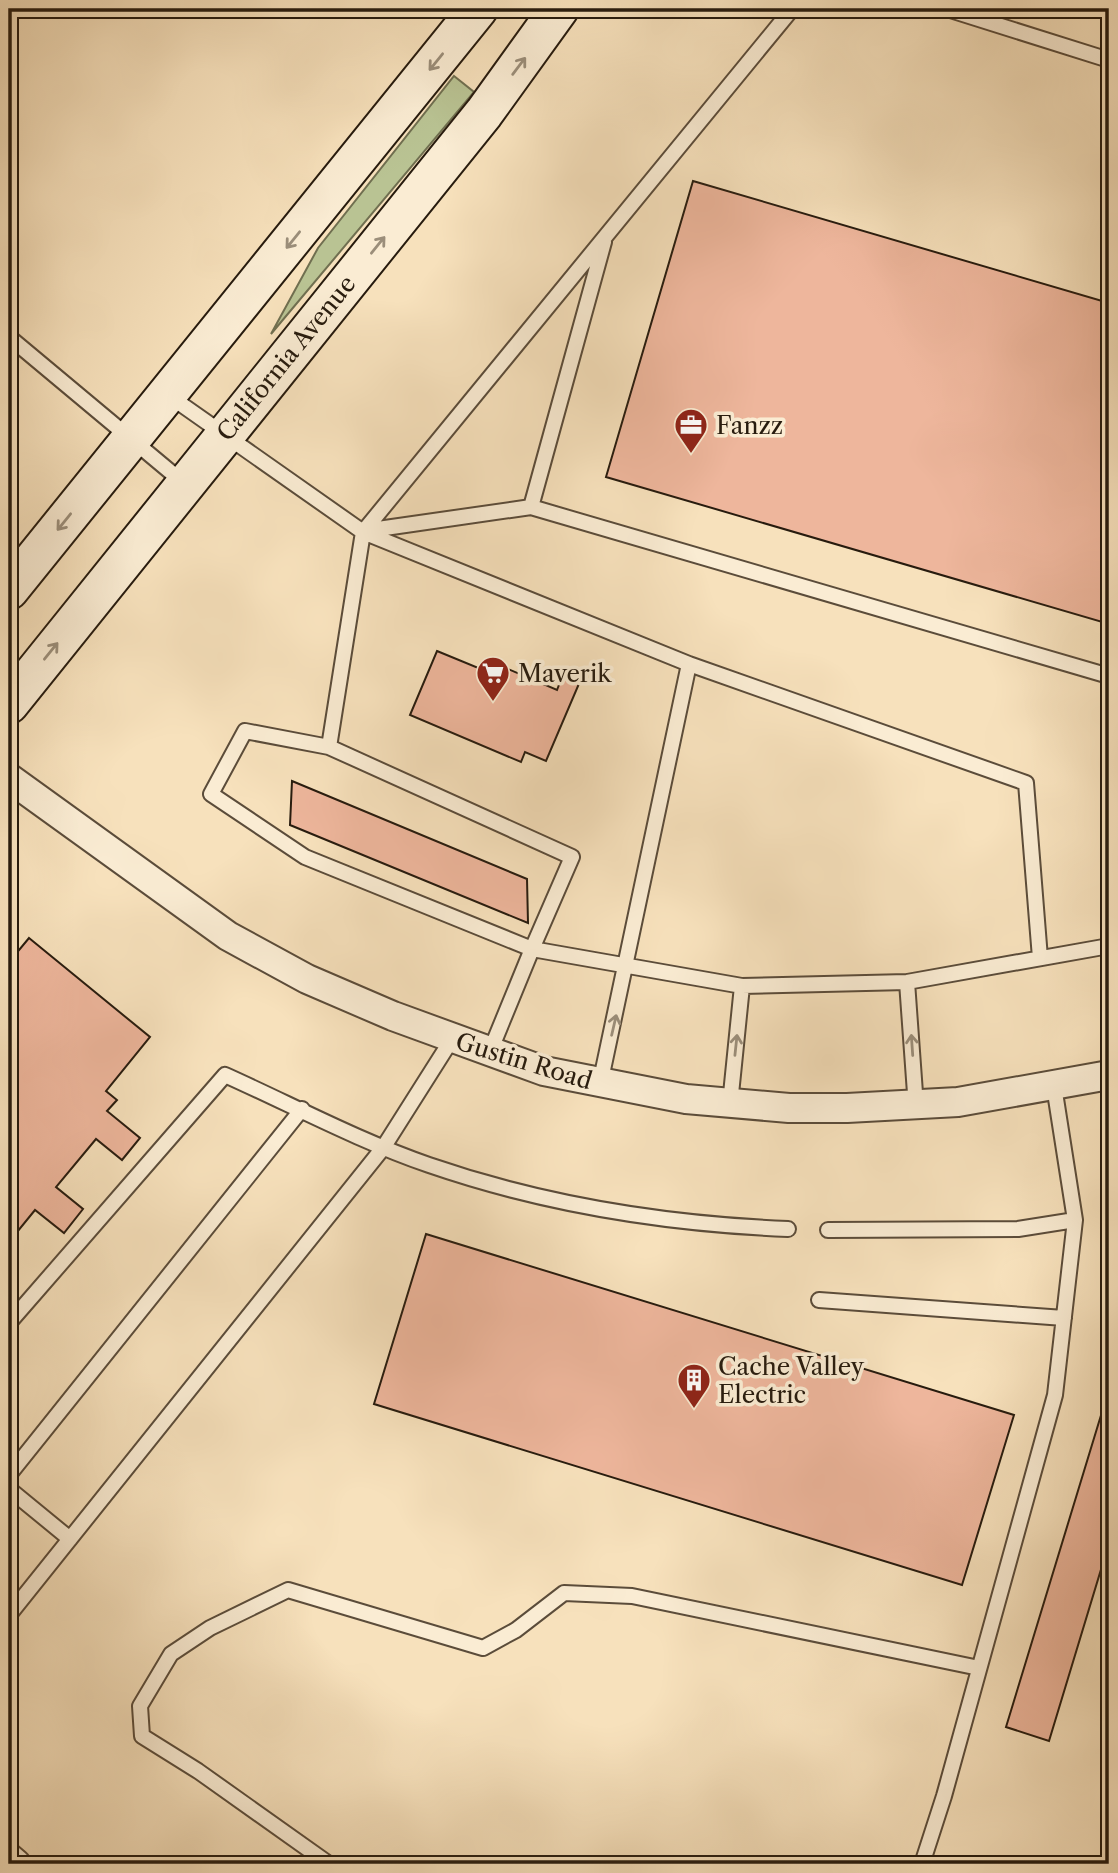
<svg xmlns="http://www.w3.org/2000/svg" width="1118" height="1873" font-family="'Libre Caslon Text',serif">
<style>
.green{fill:#b9c393;stroke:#706f50;stroke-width:2}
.building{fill:#eeb69c;stroke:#271b0e;stroke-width:2}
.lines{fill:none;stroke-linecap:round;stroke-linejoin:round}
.lane-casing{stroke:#5b4c3a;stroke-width:18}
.street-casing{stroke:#5b4c3a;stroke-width:32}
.secondary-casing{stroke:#271b0e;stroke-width:42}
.lane{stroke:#faecd3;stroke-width:14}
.street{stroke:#faecd3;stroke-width:28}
.secondary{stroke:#faecd3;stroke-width:38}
.oneway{stroke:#9b8e7a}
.labels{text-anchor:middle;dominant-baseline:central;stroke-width:7;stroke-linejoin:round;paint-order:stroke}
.street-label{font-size:24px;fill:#271b0e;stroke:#faecd3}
.poi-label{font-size:24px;fill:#271b0e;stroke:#faecd3;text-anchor:start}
</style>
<rect width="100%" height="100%" fill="#f7e1bc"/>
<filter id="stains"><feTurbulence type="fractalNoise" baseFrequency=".00286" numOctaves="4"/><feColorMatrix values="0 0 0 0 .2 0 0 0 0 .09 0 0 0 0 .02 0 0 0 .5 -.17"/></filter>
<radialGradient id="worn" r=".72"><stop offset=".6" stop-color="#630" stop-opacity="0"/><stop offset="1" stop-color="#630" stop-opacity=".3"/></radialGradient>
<path class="green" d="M454,76L474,92L271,334L318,248Z"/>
<path class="building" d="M693,181L1109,303V624L606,477Z
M437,651L483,670L487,660L557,690L564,672L581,679L546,761L525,752L521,762L410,715Z
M292,781L527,879L528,923L290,825Z
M29,938L150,1037L106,1091L117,1100L107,1111L140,1138L122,1160L96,1139L56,1187L83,1209L64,1233L35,1210L9,1242V962Z
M426,1234L1014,1415L962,1585L374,1404Z
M1109,1389V1543L1049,1741L1006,1727Z"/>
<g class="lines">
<defs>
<path id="lane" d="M947,9L1109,60
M9,337L185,484
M168,395L363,532L329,747L245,731L211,794L305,857L532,949L489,1054
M531,507L604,242
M364,531L531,507L1109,676
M363,532L689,664L600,1084
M363,532L792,9
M689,664L1026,783L1040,958
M329,747L572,857L532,949L742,986L907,982L1109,946
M907,982L916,1107
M730,1104L742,986
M828,1230L1018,1229L1075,1220
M819,1300L1064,1318
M9,1323L225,1075C292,1105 359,1141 429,1165C545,1205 666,1224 788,1229
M9,1475L302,1109
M9,1489L70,1539
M9,1615L383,1148L452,1039
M329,1864L198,1771L142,1736L140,1706L171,1654L210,1628L288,1590L483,1648L516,1630L564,1593L632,1596L979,1668
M922,1864L944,1796L1055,1395L1075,1220L1054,1086"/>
<path id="street" d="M9,778L228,936L307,979L393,1016L544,1071L686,1099L789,1108H847L958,1102L1109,1075
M9,1858L16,1864"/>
<path id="secondary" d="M9,590L478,9
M9,704L484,113L559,9"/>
</defs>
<use href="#lane" class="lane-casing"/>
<use href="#street" class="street-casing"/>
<use href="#secondary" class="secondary-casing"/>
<use href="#lane" class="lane"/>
<use href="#street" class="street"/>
<use href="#secondary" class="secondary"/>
</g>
<defs><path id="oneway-shaft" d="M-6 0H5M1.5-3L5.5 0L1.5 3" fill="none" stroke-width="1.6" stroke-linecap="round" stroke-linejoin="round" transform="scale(1.75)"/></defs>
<g class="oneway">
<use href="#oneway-shaft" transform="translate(436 62) rotate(129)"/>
<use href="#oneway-shaft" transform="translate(519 66) rotate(-53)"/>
<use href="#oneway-shaft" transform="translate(293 240) rotate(129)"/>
<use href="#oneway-shaft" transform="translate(378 245) rotate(-51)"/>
<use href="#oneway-shaft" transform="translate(64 522) rotate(129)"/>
<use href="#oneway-shaft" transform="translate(51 651) rotate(-51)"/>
<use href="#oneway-shaft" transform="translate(614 1025) rotate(-77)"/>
<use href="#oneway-shaft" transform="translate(736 1045) rotate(-84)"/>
<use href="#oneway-shaft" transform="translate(912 1045) rotate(-94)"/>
</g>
<defs>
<symbol id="office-pin" viewBox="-11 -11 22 30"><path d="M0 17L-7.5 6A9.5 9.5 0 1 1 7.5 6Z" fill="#8f2418" stroke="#faecd3"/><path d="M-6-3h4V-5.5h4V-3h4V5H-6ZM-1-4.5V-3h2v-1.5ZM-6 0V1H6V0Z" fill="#fff"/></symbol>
<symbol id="supermarket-pin" viewBox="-11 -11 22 30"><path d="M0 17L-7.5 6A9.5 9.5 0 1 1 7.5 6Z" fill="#8f2418" stroke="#faecd3"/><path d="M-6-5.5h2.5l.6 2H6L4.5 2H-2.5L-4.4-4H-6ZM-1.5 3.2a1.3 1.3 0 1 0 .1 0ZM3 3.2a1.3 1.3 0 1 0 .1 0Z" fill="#fff"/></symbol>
<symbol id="building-pin" viewBox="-11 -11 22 30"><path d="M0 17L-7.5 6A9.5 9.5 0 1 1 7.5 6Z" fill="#8f2418" stroke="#faecd3"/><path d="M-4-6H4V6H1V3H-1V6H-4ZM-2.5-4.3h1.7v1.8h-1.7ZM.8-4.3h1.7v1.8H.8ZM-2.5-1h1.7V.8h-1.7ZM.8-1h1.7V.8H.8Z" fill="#fff"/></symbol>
</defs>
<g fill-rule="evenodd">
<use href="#office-pin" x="672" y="406" width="38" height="52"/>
<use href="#supermarket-pin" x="474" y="654" width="38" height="52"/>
<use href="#building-pin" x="675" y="1361" width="38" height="52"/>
</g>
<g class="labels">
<g class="street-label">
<text transform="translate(286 358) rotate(-51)">California Avenue</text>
<text transform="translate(524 1061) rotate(17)">Gustin Road</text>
</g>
<g class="poi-label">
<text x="716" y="425">Fanzz</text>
<text x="518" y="673">Maverik</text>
<text x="718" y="1366">Cache Valley<tspan x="718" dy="28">Electric</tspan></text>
</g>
</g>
<rect width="1118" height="1873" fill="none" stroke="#f7e1bc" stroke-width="35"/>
<rect x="10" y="10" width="1097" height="1852" fill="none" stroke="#271b0e" stroke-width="3.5"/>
<rect x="18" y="18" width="1083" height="1838" fill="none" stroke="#271b0e" stroke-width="2"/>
<rect width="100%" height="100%" filter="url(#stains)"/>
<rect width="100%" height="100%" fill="url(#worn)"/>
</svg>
